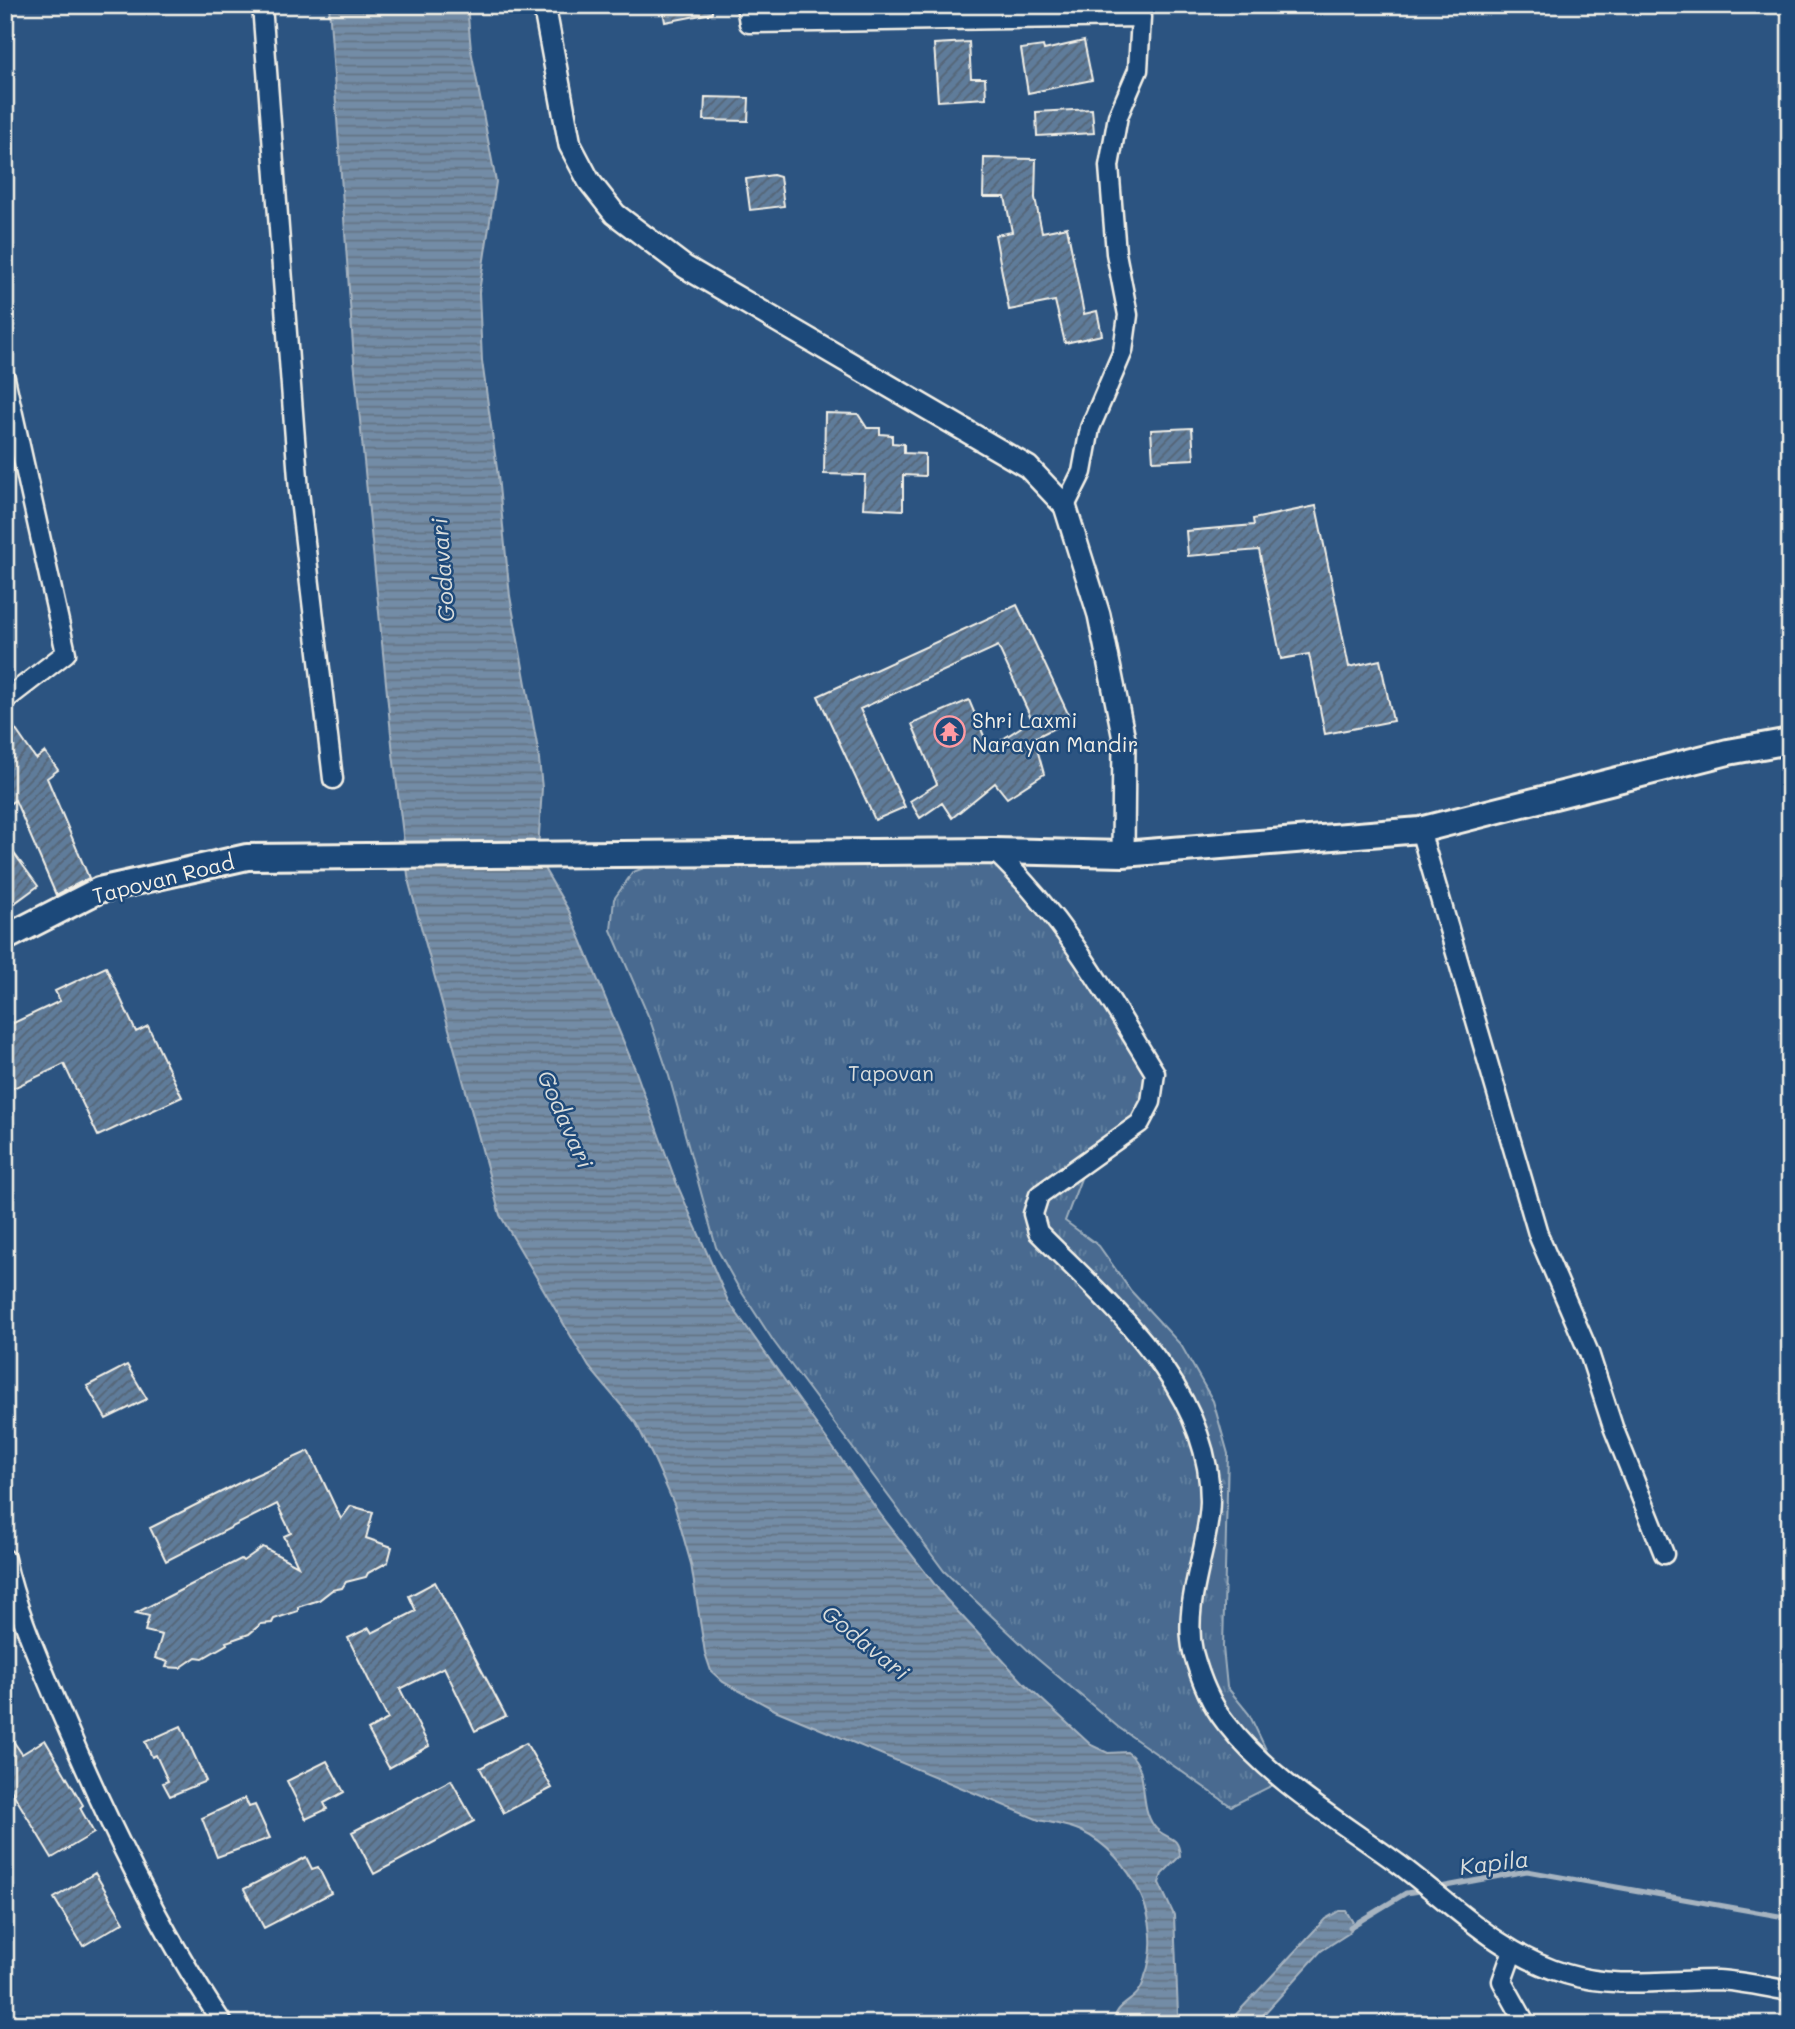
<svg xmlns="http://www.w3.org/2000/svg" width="1795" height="2029" font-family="Mali,sans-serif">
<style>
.park{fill:url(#park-tufts);stroke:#9eaebc;stroke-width:2}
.water{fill:url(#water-rules);stroke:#a7b4c0;stroke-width:2}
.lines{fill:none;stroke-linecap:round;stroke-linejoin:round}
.stream{stroke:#a7b4c0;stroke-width:5}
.building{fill:url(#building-hatch);stroke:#f4f1e8;stroke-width:2}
.minor-casing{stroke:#f4f1e8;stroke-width:23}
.tertiary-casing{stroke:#f4f1e8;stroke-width:26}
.secondary-casing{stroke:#f4f1e8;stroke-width:30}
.minor{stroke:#1f4a7a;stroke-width:18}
.tertiary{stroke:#1f4a7a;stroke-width:21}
.secondary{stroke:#1f4a7a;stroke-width:24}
.labels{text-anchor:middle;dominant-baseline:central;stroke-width:5;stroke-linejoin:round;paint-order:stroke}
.poi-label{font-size:21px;fill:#f4f1e8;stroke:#1f4a7a;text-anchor:start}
.street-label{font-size:21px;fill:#f4f1e8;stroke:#1f4a7a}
.park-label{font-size:21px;fill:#dadddb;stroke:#1f4a7a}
.water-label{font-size:23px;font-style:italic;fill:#dadddb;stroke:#1f4a7a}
</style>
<defs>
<pattern id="park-tufts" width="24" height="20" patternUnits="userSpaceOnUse" patternTransform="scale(1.75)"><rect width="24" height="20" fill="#496b90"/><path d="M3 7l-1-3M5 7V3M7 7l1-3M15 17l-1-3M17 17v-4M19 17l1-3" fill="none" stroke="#6481a0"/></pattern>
<pattern id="water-rules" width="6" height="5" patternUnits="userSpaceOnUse" patternTransform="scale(1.75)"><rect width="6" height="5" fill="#738ca6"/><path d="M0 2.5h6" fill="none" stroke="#647484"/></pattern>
<pattern id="building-hatch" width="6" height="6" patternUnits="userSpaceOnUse" patternTransform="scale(1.75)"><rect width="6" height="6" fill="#5e7b9a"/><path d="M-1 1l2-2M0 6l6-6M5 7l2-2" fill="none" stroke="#556474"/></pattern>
</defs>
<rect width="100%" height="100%" fill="#2c5481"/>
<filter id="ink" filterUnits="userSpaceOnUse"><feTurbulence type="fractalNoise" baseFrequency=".0143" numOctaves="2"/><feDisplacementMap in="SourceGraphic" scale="14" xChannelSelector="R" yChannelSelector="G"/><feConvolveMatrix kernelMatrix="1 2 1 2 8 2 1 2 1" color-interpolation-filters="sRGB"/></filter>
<g filter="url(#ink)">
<path class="park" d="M978,854L1015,879L1121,1006L1159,1061L1163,1088L1157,1106L1091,1152L1065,1221L1099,1246L1131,1291L1181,1345L1213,1401L1228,1454L1223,1647L1227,1687L1249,1714L1281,1781L1231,1806L1118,1727L1034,1656L944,1571L774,1342L737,1285L716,1247L669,1076L650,1020L611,930L614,899L633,872L665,860Z"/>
<path class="water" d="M329,5H467L471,50L496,182L479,292L482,361L498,476L510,596L538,750L542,788L538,850L545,870L569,911L635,1069L676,1182L728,1301L881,1515L946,1599L1024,1683L1091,1745L1108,1753L1127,1752C1151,1768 1137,1803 1154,1826C1165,1841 1179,1833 1180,1856L1162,1874L1159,1883L1174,1915L1178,2014L1184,2024H1114C1114,2005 1130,2004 1139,1991C1142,1987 1144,1981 1145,1976C1166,1922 1131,1855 1081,1831C1068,1825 1052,1823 1039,1820L775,1710L723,1682L711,1671L705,1653L691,1564L674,1504L655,1461L636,1423L589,1367L500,1215L409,883L393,754L354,360Z
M1339,1911H1346L1354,1924L1349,1933L1321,1951L1255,2024H1227L1325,1919Z"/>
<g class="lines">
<path class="stream" d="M1435,1888L1527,1871L1790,1918
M1350,1927L1406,1893L1425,1890"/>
</g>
<path class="building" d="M662,5H712V13L665,22Z
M1084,41L1092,80L1028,93L1021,49L1043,46L1044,50Z
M969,42L971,78H985L986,98L938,101L934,44Z
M705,97L749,98L748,121L704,120Z
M1092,109L1094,133L1037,136L1036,112Z
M984,158L1036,159L1035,198L1042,232L1067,227L1084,314L1097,311L1102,335L1065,343L1055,301L1009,310L995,235L1012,232L1005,197H983Z
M773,175L780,177L784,206L750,210L746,179Z
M825,413L858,414L867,428H880V434L892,435V443L904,444V453L925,454V476L903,475V510L863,508L865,475L824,474Z
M1192,428L1194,459L1153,461L1151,430Z
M1316,506L1349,667L1380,660L1393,721L1325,734L1309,654L1281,659L1259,550L1188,556L1186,531L1254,525L1253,519Z
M1017,605L1071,720L1034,738L1044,774L1007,798L995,783L952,818L942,803L920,818L910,801L937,784L912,724L969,700L989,748L1032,720L998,646L860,709L905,807L875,820L818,696Z
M5,714L36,759L45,752L58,770L47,778L89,878L56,895L15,800L5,807Z
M5,841L38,886L12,905L5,895Z
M106,967L136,1032L148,1026L182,1097L98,1136L64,1064L5,1092V1027L60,1001L55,991Z
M127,1365L147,1399L106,1419L87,1386Z
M309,1451L341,1519L351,1506L373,1512L366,1538L392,1547L388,1562L368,1573L366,1577L346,1582L342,1588L332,1590L319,1600L298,1607V1611L274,1619L272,1623L261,1624L249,1634L226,1642L227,1644L203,1658L196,1657L180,1668L166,1667L168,1662L155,1658L162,1635L145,1631L149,1616L136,1613L241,1559L243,1561L263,1547L298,1566L284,1536L291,1533L277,1504L166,1561L150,1528L247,1479Z
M435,1582L506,1716L475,1731L444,1667L400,1689L429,1746L389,1768L368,1730L388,1719L348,1638L369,1628L372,1633L416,1611L409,1596Z
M181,1726L206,1781L170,1796L163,1783L168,1781L156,1755L152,1757L145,1742Z
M5,1729L22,1754L45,1740L83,1805L80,1808L94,1833L52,1858L5,1780Z
M526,1743L552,1788L504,1813L480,1768Z
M327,1761L344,1792L324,1803L327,1809L306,1819L287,1781Z
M451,1780L474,1821L374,1874L352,1832Z
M245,1798L249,1807L255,1805L270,1838L217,1857L202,1818Z
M306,1857L312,1869L318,1867L331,1893L264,1928L244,1889Z
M95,1873L124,1922L83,1946L54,1898Z"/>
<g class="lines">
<defs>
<path id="minor" d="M262,5L299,491L333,779
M746,5L749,23L1141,17L1138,70L1118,116L1109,166L1116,253L1128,315L1123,351L1090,428L1082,472L1065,506
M5,378L66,653L5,700
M1420,830L1539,1237L1589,1353L1613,1427L1664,1554
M994,851C1063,916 1106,993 1155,1073L1151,1102L1140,1123L1039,1195L1033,1214L1038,1232C1111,1306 1210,1387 1210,1501C1209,1550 1182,1602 1193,1652C1200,1678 1209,1702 1226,1723C1272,1782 1340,1821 1400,1865C1453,1905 1501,1955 1566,1974C1616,1989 1666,1980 1717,1980C1741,1981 1766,1987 1790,1991
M5,1559C17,1613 40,1662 61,1713C107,1820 158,1927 223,2024
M1512,1953L1502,1981L1526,2024"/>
<path id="tertiary" d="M544,5L570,145L589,181L615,214L685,267L1028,467L1065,506L1099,615L1124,739L1123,854"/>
<path id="secondary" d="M5,938L99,890L247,857L994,851L1123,854L1420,830L1728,752L1790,741"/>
</defs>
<use href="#minor" class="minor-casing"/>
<use href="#tertiary" class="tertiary-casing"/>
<use href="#secondary" class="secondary-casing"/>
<use href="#minor" class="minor"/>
<use href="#tertiary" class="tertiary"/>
<use href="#secondary" class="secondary"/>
</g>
</g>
<defs>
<symbol id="temple-ring" viewBox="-11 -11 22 22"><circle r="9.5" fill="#1f4a7a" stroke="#ff9aa2" stroke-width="1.5"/><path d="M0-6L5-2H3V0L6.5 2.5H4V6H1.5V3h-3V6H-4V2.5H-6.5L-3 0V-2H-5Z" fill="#ff9aa2"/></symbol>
</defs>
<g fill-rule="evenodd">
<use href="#temple-ring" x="932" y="714" width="35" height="35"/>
</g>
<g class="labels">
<g class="poi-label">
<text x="972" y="719">Shri Laxmi<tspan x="972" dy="24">Narayan Mandir</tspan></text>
</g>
<g class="street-label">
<text transform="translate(163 878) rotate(-14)">Tapovan Road</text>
</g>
<g class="park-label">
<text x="891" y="1072">Tapovan</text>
</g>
<g class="water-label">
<text transform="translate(442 570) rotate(-94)">Godavari</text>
<text transform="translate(566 1119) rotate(66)">Godavari</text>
<text transform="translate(866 1642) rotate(39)">Godavari</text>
<text transform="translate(1494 1862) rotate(-7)">Kapila</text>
</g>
</g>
<rect width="1795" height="2029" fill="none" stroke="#1f4a7a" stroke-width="28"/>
<rect x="14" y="14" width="1767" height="2001" fill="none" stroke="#f4f1e8" stroke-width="2.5" filter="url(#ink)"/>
</svg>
